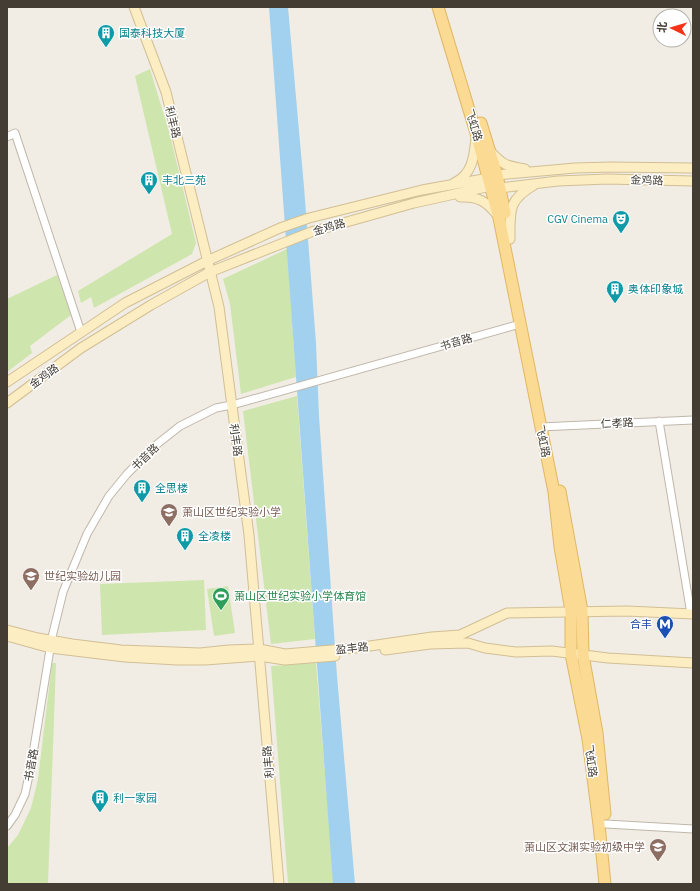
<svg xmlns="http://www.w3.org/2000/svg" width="700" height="891" font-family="'IBM Plex Sans','Noto Sans SC',sans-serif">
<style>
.green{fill:#cee5ad}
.water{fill:#a1d1ee}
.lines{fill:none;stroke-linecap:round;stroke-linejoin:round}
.street-casing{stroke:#c0b7aa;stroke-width:9}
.secondary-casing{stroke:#d1bf95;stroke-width:11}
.primary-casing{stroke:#e0b764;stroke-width:13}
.street{stroke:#fff;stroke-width:7}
.secondary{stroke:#fdedc2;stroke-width:9}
.primary{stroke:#fbda93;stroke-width:11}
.labels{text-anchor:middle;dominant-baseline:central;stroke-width:3;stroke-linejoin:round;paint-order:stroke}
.culture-label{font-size:11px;fill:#0d838f;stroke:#fff;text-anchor:start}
.street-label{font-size:11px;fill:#433d34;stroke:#fff}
.education-label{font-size:11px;fill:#785e54;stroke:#fff;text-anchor:start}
.leisure-label{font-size:11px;fill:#27864d;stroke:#fff;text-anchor:start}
.transit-label{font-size:11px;fill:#164399;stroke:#fff;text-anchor:end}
</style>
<rect width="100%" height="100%" fill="#f2ede4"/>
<path class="green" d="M150,69L170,135L196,243L192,254L94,308L91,297L81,303L78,291L172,234L135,76Z
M287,249L296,377L241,394L230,304L223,279Z
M57,275L71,315L30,346L32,353L7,372V299Z
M297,396L315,639L271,644L243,411Z
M204,580L206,630L102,635L100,584Z
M228,586L235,633L214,636L207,589Z
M52,663H56L48,884H7V848L18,835L31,808L38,779Z
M316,663L334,884H288L271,666Z"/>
<path class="water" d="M269,7H288L304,187L316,343L319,416L337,676L355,884H333Z"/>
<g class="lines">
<defs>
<path id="street" d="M7,137L15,133L81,332
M659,421L691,614
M540,427L693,420
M606,824L693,829
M7,826L15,815L25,794L31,766L52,637L63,592L87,534L109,496L127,474L156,445L180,426L216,408L232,405L520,324"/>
<path id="secondary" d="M134,7L166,92L219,307L249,535L279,884
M490,151C503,165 506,166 525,169
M454,183C473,174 474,156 476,138
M460,197C479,196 487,202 498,216
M510,239C510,210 508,200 534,185
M7,382L125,303L207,261L280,228L309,218L422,190L489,178L497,175L575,168L611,167L693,168
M7,403L81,348L151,305L210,272L311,232L414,203L491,186L500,188L558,181L607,179L693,181
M7,630L38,638L72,644L121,650L200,653L229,650L259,649L285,654L356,648L432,637L460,635L507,613L627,611L693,614
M7,636L50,648L125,657L177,660H205L259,656L285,660L335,656
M385,650L430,644L468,643L485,648L516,652L552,651L608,658L693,663"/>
<path id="primary" d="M438,7L476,133L499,218L554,492L560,547L571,611V654L588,739L599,825L605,884
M481,123L497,175L505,213
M560,491L582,611L583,655L597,733L605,814"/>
</defs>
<use href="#street" class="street-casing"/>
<use href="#secondary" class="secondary-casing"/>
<use href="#primary" class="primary-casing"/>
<use href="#street" class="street"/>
<use href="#secondary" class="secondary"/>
<use href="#primary" class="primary"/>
</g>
<defs>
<symbol id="building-pin" viewBox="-11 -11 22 30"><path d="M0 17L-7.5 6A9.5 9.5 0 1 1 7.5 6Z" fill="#0f9aa8" stroke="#fff"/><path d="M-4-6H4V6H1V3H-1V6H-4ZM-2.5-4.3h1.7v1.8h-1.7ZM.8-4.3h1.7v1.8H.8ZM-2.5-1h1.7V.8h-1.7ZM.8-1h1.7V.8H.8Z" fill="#fff"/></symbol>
<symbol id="theatre-pin" viewBox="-11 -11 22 30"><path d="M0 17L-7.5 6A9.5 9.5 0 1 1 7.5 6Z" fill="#0f9aa8" stroke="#fff"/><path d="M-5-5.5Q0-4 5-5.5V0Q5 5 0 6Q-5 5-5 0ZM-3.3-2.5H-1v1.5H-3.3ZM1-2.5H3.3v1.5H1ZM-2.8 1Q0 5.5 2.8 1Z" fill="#fff"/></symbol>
<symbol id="school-pin" viewBox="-11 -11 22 30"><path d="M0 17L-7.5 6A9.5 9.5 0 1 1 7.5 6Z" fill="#8d6e63" stroke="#fff"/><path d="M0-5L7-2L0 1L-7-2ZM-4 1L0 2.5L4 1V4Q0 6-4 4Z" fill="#fff"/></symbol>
<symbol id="stadium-pin" viewBox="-11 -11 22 30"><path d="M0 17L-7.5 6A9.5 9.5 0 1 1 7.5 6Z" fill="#2e9e5b" stroke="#fff"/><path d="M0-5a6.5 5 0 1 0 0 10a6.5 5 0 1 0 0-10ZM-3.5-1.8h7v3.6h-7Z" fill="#fff"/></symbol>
<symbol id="metro-pin" viewBox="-11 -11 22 30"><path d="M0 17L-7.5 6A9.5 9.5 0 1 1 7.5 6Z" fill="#1a4fb4" stroke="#fff"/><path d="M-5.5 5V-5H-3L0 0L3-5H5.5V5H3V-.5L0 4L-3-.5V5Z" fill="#fff"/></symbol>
</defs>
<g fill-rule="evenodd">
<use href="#building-pin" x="96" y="23" width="20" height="27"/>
<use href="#building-pin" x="139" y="170" width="20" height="27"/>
<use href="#theatre-pin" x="611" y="209" width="20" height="27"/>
<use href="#building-pin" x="605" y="279" width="20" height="27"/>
<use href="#building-pin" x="132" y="478" width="20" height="27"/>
<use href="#school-pin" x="159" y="502" width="20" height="27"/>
<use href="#building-pin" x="175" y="526" width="20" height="27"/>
<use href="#school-pin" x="21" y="566" width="20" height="27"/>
<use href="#stadium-pin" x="211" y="586" width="20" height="27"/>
<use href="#metro-pin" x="655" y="614" width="20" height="27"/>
<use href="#building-pin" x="90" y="788" width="20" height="27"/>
<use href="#school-pin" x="648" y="837" width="20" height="27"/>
</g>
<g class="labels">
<g class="culture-label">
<text x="119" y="33">国泰科技大厦</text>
<text x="162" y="180">丰北三苑</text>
<text x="608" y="219" text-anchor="end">CGV Cinema</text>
<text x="628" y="289">奥体印象城</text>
<text x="155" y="488">全思楼</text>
<text x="198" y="536">全凌楼</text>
<text x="113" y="798">利一家园</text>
</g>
<g class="street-label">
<text transform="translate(173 122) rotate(76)">利丰路</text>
<text transform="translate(474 125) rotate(73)">飞虹路</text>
<text transform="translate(647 180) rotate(2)">金鸡路</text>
<text transform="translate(329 227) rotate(-16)">金鸡路</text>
<text transform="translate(456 342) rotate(-16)">书音路</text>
<text transform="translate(44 376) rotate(-36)">金鸡路</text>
<text transform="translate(617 423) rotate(-3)">仁孝路</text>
<text transform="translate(236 440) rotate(82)">利丰路</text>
<text transform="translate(543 441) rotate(78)">飞虹路</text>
<text transform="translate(145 457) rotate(-44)">书音路</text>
<text transform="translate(352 648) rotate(-6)">盈丰路</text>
<text transform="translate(591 761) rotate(82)">飞虹路</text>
<text transform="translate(268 762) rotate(-95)">利丰路</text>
<text transform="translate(31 765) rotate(-80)">书音路</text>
</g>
<g class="education-label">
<text x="182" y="512">萧山区世纪实验小学</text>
<text x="44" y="576">世纪实验幼儿园</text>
<text x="645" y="847" text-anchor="end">萧山区文渊实验初级中学</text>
</g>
<g class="leisure-label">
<text x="234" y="596">萧山区世纪实验小学体育馆</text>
</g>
<g class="transit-label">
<text x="652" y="624">合丰</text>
</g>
</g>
<rect width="700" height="891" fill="none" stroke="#433d34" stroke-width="16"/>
<g transform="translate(672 28) rotate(275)"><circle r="19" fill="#ffffff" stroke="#b4b1ae"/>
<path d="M0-3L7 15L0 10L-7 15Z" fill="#f43218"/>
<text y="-6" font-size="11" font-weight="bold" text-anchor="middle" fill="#433d34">北</text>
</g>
</svg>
